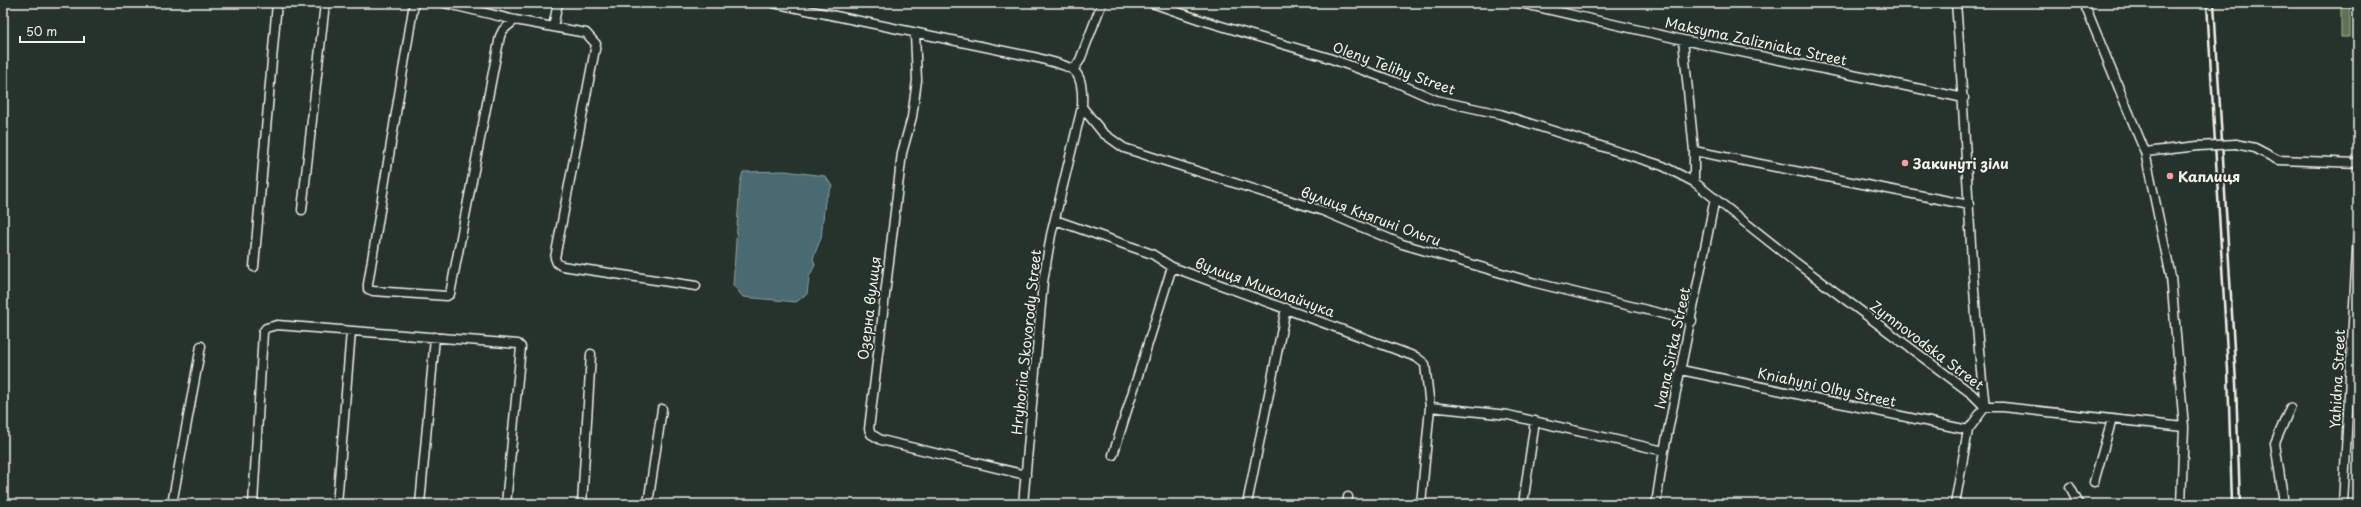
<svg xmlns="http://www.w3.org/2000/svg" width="2361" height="507" font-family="'Playpen Sans',sans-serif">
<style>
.green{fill:#607355;stroke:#aab29e}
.water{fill:#496a6f;stroke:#8da09f}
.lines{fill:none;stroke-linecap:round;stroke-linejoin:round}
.minor-casing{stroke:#f4f1e8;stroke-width:11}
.minor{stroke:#26332d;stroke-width:8}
.rail{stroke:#f4f1e8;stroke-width:2.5}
.minor-bridge-casing{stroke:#f4f1e8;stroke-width:11;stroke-linecap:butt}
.minor-bridge{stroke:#26332d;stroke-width:8}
.poi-dot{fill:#ff9aa2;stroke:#26332d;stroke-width:1.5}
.labels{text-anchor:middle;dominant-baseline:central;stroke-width:3.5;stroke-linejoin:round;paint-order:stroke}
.street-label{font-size:14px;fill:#f4f1e8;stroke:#26332d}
.poi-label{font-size:14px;font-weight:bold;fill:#f4f1e8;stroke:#26332d;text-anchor:start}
</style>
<rect width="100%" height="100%" fill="#26332d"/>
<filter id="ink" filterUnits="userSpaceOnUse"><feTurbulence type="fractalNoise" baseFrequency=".025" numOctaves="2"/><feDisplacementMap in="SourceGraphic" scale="8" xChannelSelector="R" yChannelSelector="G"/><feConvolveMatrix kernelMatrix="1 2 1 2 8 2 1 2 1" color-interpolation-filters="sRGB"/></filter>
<g filter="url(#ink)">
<path class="green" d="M2341,3H2350V37H2341Z"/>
<path class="water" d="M785,171L825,176L832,186L825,201L821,238L813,258L815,265L809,277L807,294L796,302L743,297L733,285L740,183L743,172Z"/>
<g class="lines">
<defs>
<path id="minor" d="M414,3L368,284V289L373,291L447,296L450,294L500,36L503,30L515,20
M444,3L515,20L586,33L596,44L555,258L557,263L562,266L696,286
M773,3L1038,58C1073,68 1084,66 1082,107L1051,235L1043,282L1023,504
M1152,3L1201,20L1326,57L1393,81L1436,100L1500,114L1663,166L1694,182L1795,262L1972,394L1985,407H2003L2184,427
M1520,3L1683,40L1964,98
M2084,3L2145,152L2171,277L2184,427L2181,504
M553,27L558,3
M915,33L917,80L912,117L902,153L869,429L871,434L881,440L1026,475
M1683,40L1694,151V182
M1074,69L1080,60L1102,3
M1082,107L1103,133L1124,148L1323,211L1402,244L1532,282L1692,321
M2236,144L2255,148L2278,160L2358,163
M1694,151L1969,205
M2145,152L2198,146
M302,210L325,3
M1055,220L1152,254L1172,267L1416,357L1425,364L1430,407L1421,504
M254,267L277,3
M1681,370L1968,430
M1430,407L1508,415L1664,451
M1113,455L1172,267
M2094,482L2112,419
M2070,487L2079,504
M172,504L201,346
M253,504L263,332L266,328L277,325L518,344L521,347L506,504
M337,504L351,331
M420,504L435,337
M582,504L591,354
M648,504L662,409
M1247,504L1286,308
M1347,504L1348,497
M1523,504L1535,421
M1656,504L1664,451L1715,198
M1955,504L1968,430L1985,407C1969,273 1967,138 1956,3
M2284,504L2275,443L2290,408
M2343,504L2358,232"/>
</defs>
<use href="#minor" class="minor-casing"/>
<use href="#minor" class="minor"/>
<path class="rail" d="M2207,3L2228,371L2232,504
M2214,3L2236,383L2240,504"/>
<defs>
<path id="minor-bridge" d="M2198,146L2236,144"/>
</defs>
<use href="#minor-bridge" class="minor-bridge-casing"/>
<use href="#minor-bridge" class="minor-bridge"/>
</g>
</g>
<g class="poi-dot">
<circle cx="1905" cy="163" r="4"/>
<circle cx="2170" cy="176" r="4"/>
</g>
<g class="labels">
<g class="street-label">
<text transform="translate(1756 41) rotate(12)">Maksyma Zalizniaka Street</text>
<text transform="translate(1394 68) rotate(20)">Oleny Telihy Street</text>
<text transform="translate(1371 216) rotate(20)">вулиця Княгині Ольги</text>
<text transform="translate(1265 287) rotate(20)">вулиця Миколайчука</text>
<text transform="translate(869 308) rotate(-83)">Озерна вулиця</text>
<text transform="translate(1026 342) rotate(-84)">Hryhoriia Skovorody Street</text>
<text transform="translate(1927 345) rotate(37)">Zymnovodska Street</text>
<text transform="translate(1672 348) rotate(-78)">Ivana Sirka Street</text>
<text transform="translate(2337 379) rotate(-87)">Yahidna Street</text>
<text transform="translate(1827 387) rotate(12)">Kniahyni Olhy Street</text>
</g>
<g class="poi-label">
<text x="1913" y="163">Закинуті зіли</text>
<text x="2178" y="176">Каплиця</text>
</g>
</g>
<rect width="2361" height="507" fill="none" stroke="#26332d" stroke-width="16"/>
<rect x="8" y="8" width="2345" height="491" fill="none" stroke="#f4f1e8" stroke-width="1.5" filter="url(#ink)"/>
<path d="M20 36v6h64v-6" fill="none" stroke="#f4f1e8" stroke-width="2"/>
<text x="26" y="36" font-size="12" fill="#f4f1e8" stroke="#26332d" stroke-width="3" paint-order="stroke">50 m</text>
</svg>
